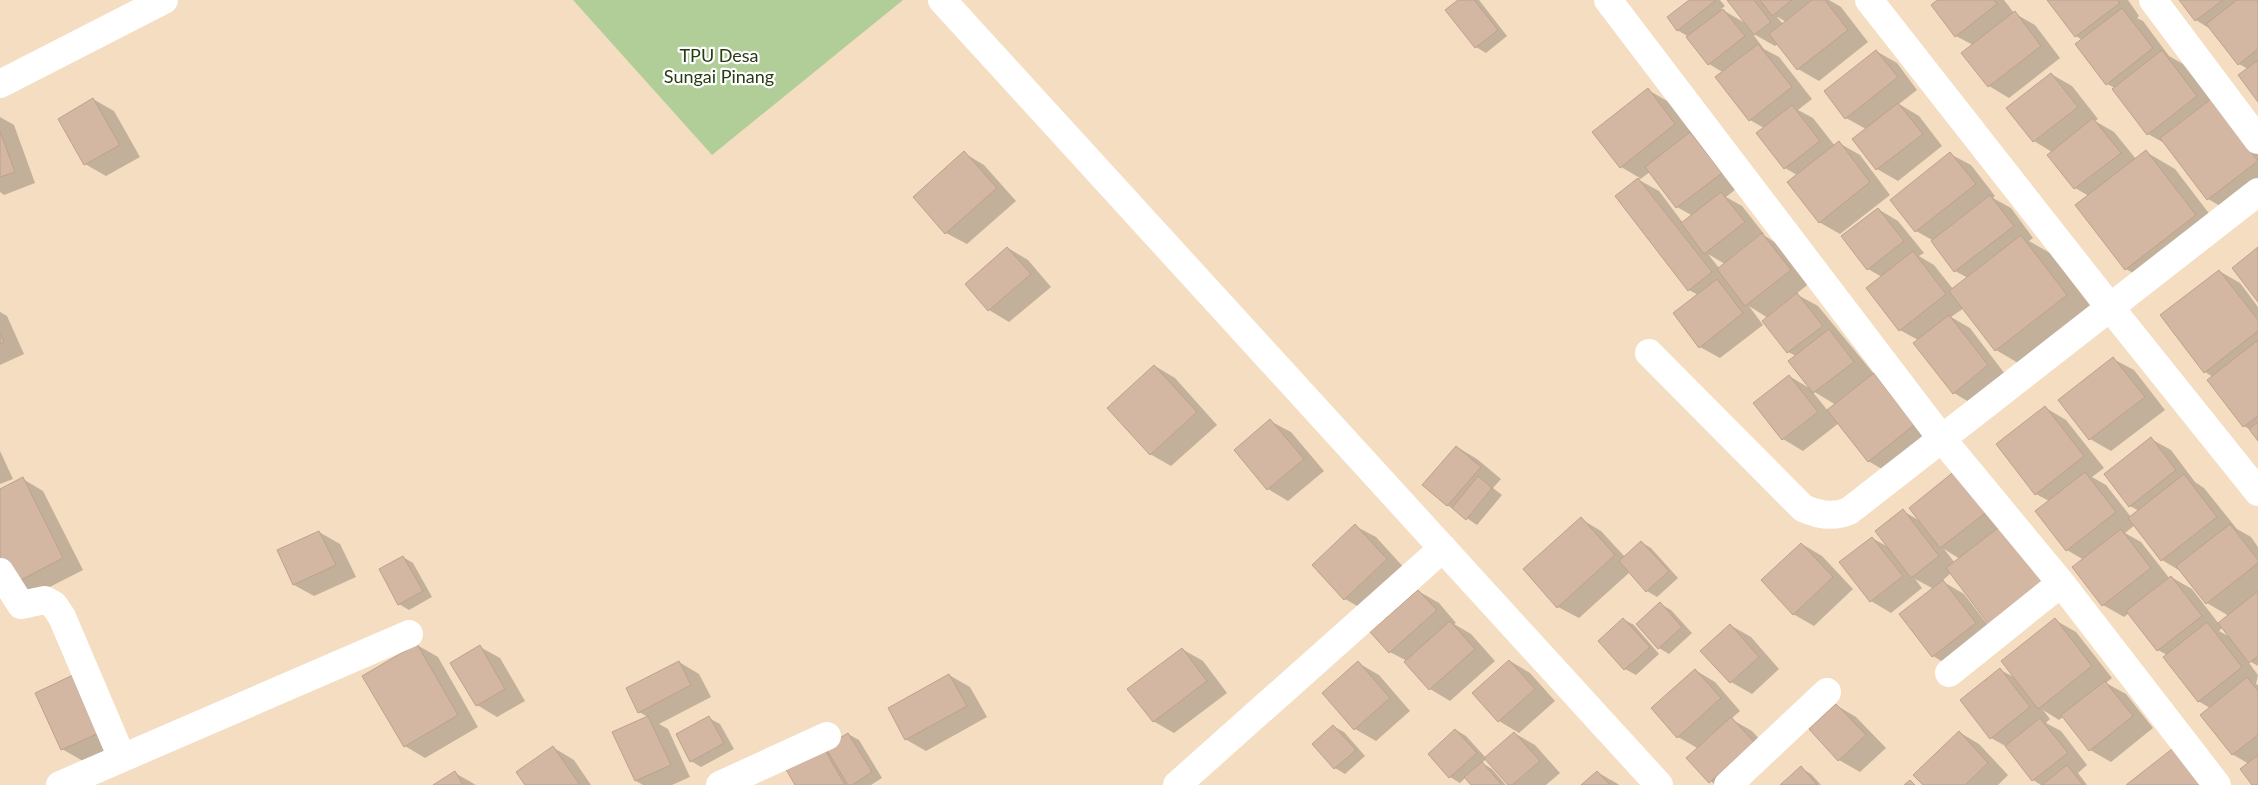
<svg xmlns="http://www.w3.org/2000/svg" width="2258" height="785" font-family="Lato,sans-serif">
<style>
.green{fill:#b1ce99}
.shadow{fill:#0003;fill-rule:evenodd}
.building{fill:#d4b7a2;stroke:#bda18c}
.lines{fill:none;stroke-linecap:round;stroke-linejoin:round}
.minor{stroke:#fff;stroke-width:28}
.labels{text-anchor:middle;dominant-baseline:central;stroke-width:4.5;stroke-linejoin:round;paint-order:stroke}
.park-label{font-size:18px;fill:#283c11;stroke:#fff}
</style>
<rect width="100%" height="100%" fill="#f4ddc1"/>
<path class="green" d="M573,0H903L712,155Z"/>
<path class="shadow" d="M1460,0H1479L1507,36L1486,53L1476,47Z
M1691,0H1720L1725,6L1721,9L1747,24L1729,0H1829L1841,7L1868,42L1819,81L1798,69L1778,44L1775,46L1752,33L1764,49L1779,57L1812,99L1798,110L1813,118L1835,146L1839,143L1860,155L1890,195L1840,234L1819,222L1797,175L1785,168L1758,133L1764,128L1750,120L1724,73L1709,64L1689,37L1677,30ZM1777,17H1778L1786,22L1783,24Z
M1939,0H2004L2014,13L2035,25L2060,58L2009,98L1989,86L1973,45L1956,36Z
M2049,0H2128L2139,16L2137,18L2143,21L2169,56L2183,64L2211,100L2258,146V188L2229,211L2208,199L2168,145L2148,134L2115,88L2107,84L2082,40L2076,36Z
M2181,0H2258V100L2248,69L2239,64L2212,30L2196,20Z
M1876,51L1897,63L1917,90L1899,104L1919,116L1942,146L1898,181L1877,169L1866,129L1846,118Z
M2051,74L2072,86L2098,119L2095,121L2114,132L2136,159L2146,152L2175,169L2224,233L2155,286L2126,269L2089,196L2075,188L2052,152L2034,141Z
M1648,90L1669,102L1741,185L1726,197L1742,206L1764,234L1763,235L1783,247L1811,282L1796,294L1818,306L1874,374L1895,386L1934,437L1889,473L1868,461L1839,423L1803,451L1783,439L1789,376L1811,389L1796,356L1788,352L1764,321L1768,318L1749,306L1763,325L1720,358L1700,347L1698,295L1689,290L1616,197L1640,178L1621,167ZM1650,172L1677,207L1693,216L1683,223L1659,191L1639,180ZM1708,254L1725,264L1719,268ZM1812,391H1813L1836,405L1828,411Z
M93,99L114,111L140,157L106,176L85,164Z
M0,117L14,125L35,183L4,195L0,192Z
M964,153L984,165L1016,201L967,244L946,233Z
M1950,154L1971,165L1995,196L1993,198L2011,208L2033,238L2029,241L2050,253L2095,312L2025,367L1996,350L1964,308L1951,317L1970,328L2008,378L1974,405L1954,393L1918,340L1900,330L1882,277L1868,269L1878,209L1898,221L1924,253L1919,256L1934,265L1953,289L1968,278L1955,271L1932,240L1916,231Z
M1008,248L1028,260L1051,287L1009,322L989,310Z
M2219,271L2240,283L2258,307V439L2252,431L2244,426L2209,380L2213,377L2205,372Z
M0,312L7,316L24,354L0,365Z
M2113,359L2134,370L2165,410L2111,451L2090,439L2059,400Z
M1155,366L1175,378L1217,425L1171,466L1150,454Z
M2046,408L2066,420L2104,468L2092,477L2106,485L2131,517L2139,511L2130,506L2151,439L2171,450L2195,482L2204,488L2237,529L2251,537L2258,547V666L2246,659L2258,675L2256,684L2258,685V785H2254L2249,764L2232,754L2210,708L2198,701L2167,655L2158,650L2129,613L2124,617L2103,605L2074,567L2084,560L2067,550L2049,501L2036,494ZM2135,525L2162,560L2182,572L2207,603L2229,616L2219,624L2192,589L2171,577L2170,579L2141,542L2125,533ZM2223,627L2232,638L2219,631Z
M1270,421L1291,432L1324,471L1288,501L1268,489Z
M1457,447L1477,459L1501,479L1493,488L1502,495L1477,525L1447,505Z
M0,451L13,479L0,484Z
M1956,472L2007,523L1942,581L1964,594L1996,635L1953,668L1933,656L1934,589L1915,579L1922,588L1891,613L1871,601L1872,538L1890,548L1903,511L1920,521ZM1944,549L1960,559L1955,563Z
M23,479L43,491L83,570L32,596L0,560V490Z
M1581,519L1601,531L1625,557L1641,542L1651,548L1678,578L1657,597L1647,591L1630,572L1579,618L1558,607Z
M1355,526L1376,537L1407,571L1366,611L1345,599L1314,565Z
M319,532L340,544L356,577L314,596L294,585Z
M1802,544L1822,556L1853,589L1814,626L1793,614Z
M403,557L413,563L432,597L409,610L399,604Z
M1418,591L1439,603L1456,623L1454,624L1471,634L1495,661L1450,701L1430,689L1407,661L1390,652Z
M1660,604L1671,610L1692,633L1669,654L1659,648Z
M1623,619L1634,625L1659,654L1636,675L1625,669L1600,641Z
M2055,620L2076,632L2112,678L2106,683L2126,694L2153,728L2111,762L2090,750L2064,716L2059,720L2043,710L2050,719L2046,723L2061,731L2087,765L2078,773L2087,785H2041L2033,780L2009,748L1991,738L2000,670L2016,678Z
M1730,625L1751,637L1779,669L1752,694L1731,682L1702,651Z
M417,645L438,657L478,727L425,758L405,746Z
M480,647L500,658L525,701L497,717L477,705Z
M1182,649L1203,661L1227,693L1174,733L1153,721Z
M1510,661L1530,673L1555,701L1519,733L1499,721Z
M679,662L699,674L711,697L659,724L668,729L690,777L672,785H643L636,781L613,733L648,717L639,712Z
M1358,663L1379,675L1410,711L1376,741L1355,729L1324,694Z
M1695,670L1715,682L1740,711L1731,719L1752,731L1774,755L1715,785L1688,758L1699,749L1678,737Z
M949,675L970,687L987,717L926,751L905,739Z
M37,693L119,745L83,761L62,749Z
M1836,705L1856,717L1886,748L1860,772L1839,760L1810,729Z
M709,718L720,724L734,749L701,767L691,761Z
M1333,726L1344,732L1365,756L1345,774L1335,768Z
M1456,730L1466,736L1486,758L1514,733L1535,745L1560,773L1546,785H1510L1486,759L1482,763L1492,769L1506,785H1472L1466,777L1460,783L1450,777Z
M1959,732L1979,744L2008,775L1998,785H1925Z
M848,734L859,740L882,778L871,785H796L786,767Z
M554,748L574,760L591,785H527Z
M1801,768L1811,774L1821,785H1781Z
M1597,772L1618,784L1619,785H1583Z
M455,773L476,785H435Z"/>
<path class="building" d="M1458,0H1474L1498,30L1475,48L1445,10Z
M1689,0H1716L1677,31L1667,17Z
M1727,0H1754L1771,22L1754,35Z
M1760,0H1792L1772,16Z
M1812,0H1825L1848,30L1797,70L1769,34Z
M1937,0H1994L1997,4L1955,37L1931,5Z
M2047,0H2117L2120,3L2075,37Z
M2179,0H2223L2195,21Z
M2237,0H2258V49L2238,65L2206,24Z
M2122,8L2153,48L2106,85L2075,44Z
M1723,9L1745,36L1708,65L1686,37Z
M2015,11L2041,46L1988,87L1961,53Z
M1758,44L1792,87L1749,121L1715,77Z
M1876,50L1898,77L1845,119L1824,91Z
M2162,50L2197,96L2147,135L2112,89Z
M2258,60V102L2238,75Z
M2051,73L2078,107L2033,142L2006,108Z
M1648,88L1675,124L1620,168L1592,132Z
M93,98L120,145L84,165L58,119Z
M2211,99L2258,161L2207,200L2160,138Z
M1898,103L1923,134L1876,170L1852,139Z
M1792,105L1820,141L1784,169L1756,133Z
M2093,118L2121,153L2074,189L2047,155Z
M0,131L15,172L0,177Z
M1690,132L1722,173L1676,208L1645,167Z
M1839,141L1870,182L1819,223L1787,182Z
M2146,150L2196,215L2125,270L2075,205Z
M964,151L997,188L945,234L913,197Z
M1950,152L1976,184L1915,232L1890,200Z
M1638,178L1712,272L1688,291L1615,196Z
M1721,192L1745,222L1704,254L1681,223Z
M1990,195L2014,226L1954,272L1931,241Z
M1878,208L1904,241L1867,270L1841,236Z
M1762,233L1791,270L1745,306L1717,269Z
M2021,235L2067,295L1995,351L1949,291Z
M1007,247L1031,274L988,311L965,284Z
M2258,247V302L2232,268Z
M1913,251L1946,294L1899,331L1866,288Z
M2219,270L2258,320V331L2204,373L2160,315Z
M1717,279L1743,313L1699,348L1673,313Z
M1797,293L1823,326L1787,353L1762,321Z
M1949,315L1988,365L1953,394L1913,343Z
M1829,329L1854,362L1813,393L1788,361Z
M0,333L4,342L0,344Z
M2258,340V416L2243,427L2207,380Z
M2113,357L2145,397L2089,440L2058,400Z
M1154,365L1197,412L1150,455L1107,408Z
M1874,373L1914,425L1868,462L1827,410Z
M1789,375L1818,412L1782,440L1753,403Z
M2045,406L2084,456L2035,495L1996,444Z
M1270,419L1304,459L1267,490L1234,450Z
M2258,422V441L2249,429Z
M2151,437L2176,470L2129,507L2104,474Z
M1456,446L1481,467L1447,506L1422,485Z
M1956,470L1988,511L1940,548L1909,508Z
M2085,472L2116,512L2066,551L2035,511Z
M2184,474L2217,517L2161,561L2128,518Z
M1478,476L1492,488L1466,520L1452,508Z
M23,477L63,558L11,585L0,563V489Z
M1903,509L1939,556L1911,578L1875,531Z
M1581,517L1615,555L1557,608L1523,569Z
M1355,524L1387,559L1344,600L1312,565Z
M2230,524L2258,560V563L2206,604L2176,566Z
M1999,527L2044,584L1990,626L1946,568Z
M2121,529L2151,568L2102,606L2072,567Z
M319,531L336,565L293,585L277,550Z
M1872,537L1903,576L1870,602L1839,562Z
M1641,541L1669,571L1646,592L1619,561Z
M1801,543L1833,577L1793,615L1761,580Z
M403,556L423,591L398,605L379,569Z
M2171,576L2202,616L2157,651L2126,611Z
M1943,580L1976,623L1932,657L1899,614Z
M1418,590L1437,610L1389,653L1370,632Z
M2258,591V656L2249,663L2218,623Z
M1660,602L1682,627L1658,649L1636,624Z
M1623,618L1650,647L1624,670L1598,641Z
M2055,618L2092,666L2038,709L2001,661Z
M1450,621L1475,649L1429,690L1404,662Z
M2207,622L2242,667L2198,702L2163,657Z
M1730,624L1759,657L1730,683L1700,651Z
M417,644L458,715L404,747L362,676Z
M480,645L505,689L476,706L450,663Z
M1182,648L1207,681L1153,722L1127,689Z
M1509,660L1535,689L1498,722L1472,693Z
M679,661L691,685L638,713L626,688Z
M1358,661L1390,698L1354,730L1322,693Z
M2000,668L2030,707L1990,739L1960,700Z
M1695,669L1721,698L1677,738L1651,708Z
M949,674L967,706L905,740L888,708Z
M73,675L99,733L61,750L35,693Z
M2247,677L2258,691V735L2232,755L2200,715Z
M2105,681L2133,716L2089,751L2061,715Z
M1836,704L1866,735L1838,761L1809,729Z
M648,716L671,765L635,781L612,732Z
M709,716L724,743L690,762L676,734Z
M1731,717L1754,742L1709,783L1686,758Z
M2040,718L2068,753L2032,781L2005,746Z
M1333,725L1356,750L1334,769L1312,744Z
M1455,729L1477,753L1449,778L1428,754Z
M1959,731L1988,763L1965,785H1923L1913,775Z
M1514,732L1540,761L1512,785H1508L1484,758Z
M848,733L872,772L852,785H848L825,747Z
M822,745L845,785H795L784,766Z
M553,746L580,785H525L516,772Z
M2172,749L2201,785H2126Z
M2258,755V785H2252L2240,769Z
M1482,762L1502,785H1471L1464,777Z
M2067,765L2083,785H2042Z
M1801,766L1817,785H1780Z
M455,771L463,785H433Z
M1597,771L1610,785H1581Z
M1910,780L1915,785H1904Z"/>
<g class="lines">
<path class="minor" d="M942,0L1659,785
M1608,0L1942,439L2061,583L2217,785
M1869,0L2109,306L2258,492
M2153,0L2258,140
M0,84L164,0
M1649,353L1803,508C1818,515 1833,518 1849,511L2258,192
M0,572L21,605L45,600L54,605L62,617L122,758
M1949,673L2061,583
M60,785L409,634
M720,785L827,736
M1177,785L1443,548
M1728,785L1827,692"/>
</g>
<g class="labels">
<g class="park-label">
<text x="719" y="55">TPU Desa<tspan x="719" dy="21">Sungai Pinang</tspan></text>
</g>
</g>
</svg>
